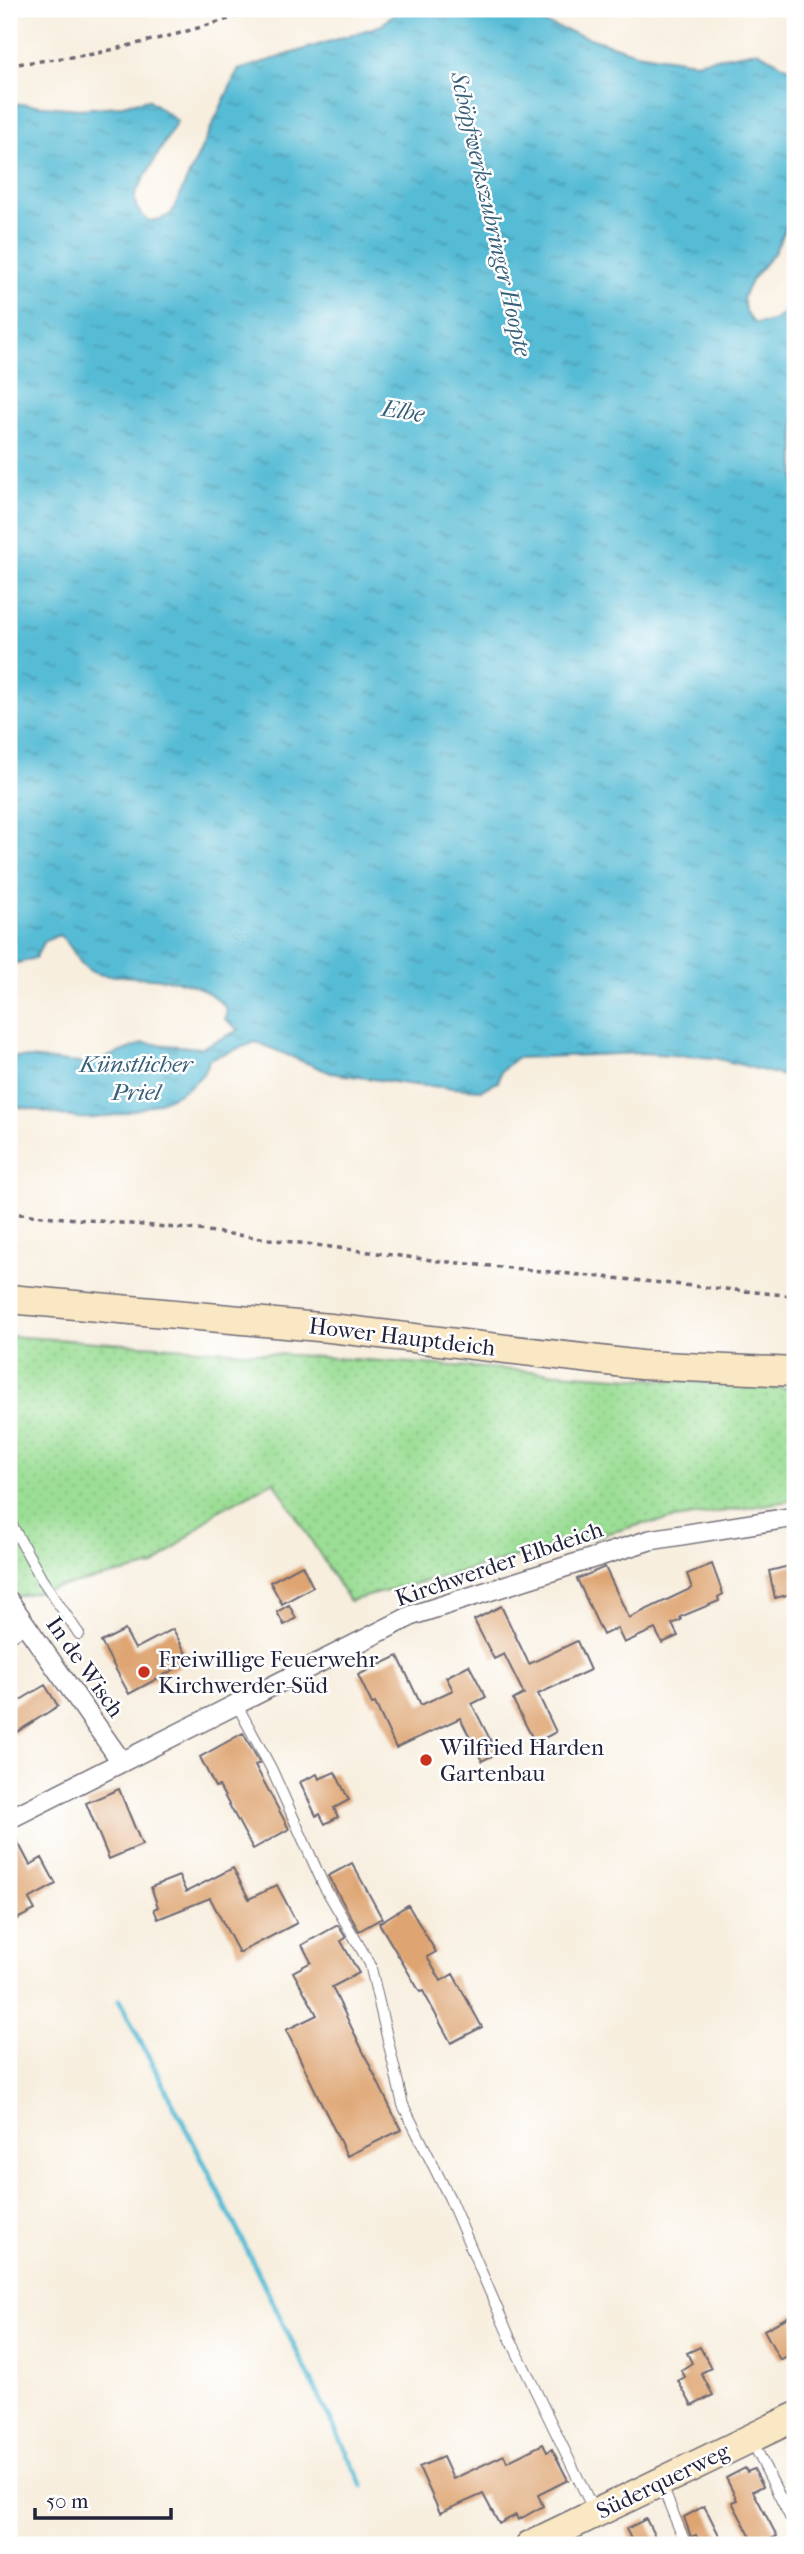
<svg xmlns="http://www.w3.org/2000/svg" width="804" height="2554" font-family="'IM FELL French Canon',serif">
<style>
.grass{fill:url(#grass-dots);stroke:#5e8068;stroke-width:2}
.water{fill:url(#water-ripples);stroke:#3c6f88;stroke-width:2}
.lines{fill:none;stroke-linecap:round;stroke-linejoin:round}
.stream{stroke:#57bcd5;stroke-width:5}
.building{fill:#dea471}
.lane-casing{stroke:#6d6974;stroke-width:12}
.street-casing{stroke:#6d6974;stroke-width:22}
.secondary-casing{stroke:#6d6974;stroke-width:31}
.path{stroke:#6d6974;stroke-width:3.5;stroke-dasharray:5 5;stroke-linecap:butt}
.lane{stroke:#fff;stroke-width:10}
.street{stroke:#fff;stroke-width:19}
.secondary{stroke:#fae7c3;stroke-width:28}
.poi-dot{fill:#c8321e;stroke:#fff;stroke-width:2.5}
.labels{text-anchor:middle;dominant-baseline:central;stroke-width:5;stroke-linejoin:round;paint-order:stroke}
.street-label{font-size:23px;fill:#22223b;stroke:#fff}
.poi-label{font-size:23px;fill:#22223b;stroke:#fff;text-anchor:start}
.water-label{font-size:24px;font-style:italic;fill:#376079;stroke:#fff}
</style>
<defs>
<pattern id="grass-dots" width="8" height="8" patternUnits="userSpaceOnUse" patternTransform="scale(1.75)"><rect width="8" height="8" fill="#9bde95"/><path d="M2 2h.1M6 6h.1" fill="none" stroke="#85be81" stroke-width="1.8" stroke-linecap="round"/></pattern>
<pattern id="water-ripples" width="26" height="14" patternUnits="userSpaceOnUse" patternTransform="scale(1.75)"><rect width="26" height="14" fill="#57bcd5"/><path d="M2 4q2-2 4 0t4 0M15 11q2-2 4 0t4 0" fill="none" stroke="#4898ae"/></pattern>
</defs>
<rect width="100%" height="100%" fill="#fff"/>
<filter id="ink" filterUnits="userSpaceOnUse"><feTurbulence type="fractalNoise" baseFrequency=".0143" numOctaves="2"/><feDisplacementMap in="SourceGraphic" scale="14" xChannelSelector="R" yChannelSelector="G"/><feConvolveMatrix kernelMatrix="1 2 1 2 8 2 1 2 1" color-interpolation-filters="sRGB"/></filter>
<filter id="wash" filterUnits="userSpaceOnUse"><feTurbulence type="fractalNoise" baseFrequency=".00686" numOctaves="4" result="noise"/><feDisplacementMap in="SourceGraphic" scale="28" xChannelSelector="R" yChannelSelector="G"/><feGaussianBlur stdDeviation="1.57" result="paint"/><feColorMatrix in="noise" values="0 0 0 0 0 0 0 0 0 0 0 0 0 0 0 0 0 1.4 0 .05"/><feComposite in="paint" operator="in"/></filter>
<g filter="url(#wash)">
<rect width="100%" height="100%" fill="#f7eede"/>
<path class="grass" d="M9,1336L795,1389V1500L643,1524L349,1601L274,1481L216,1512L154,1566L9,1598Z"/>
<path class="water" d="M398,9H500L636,53L694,62L757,51L795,71V210L774,253L752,279L743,297L745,311L754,323C782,325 786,311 795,288V1079L715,1058L642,1053L516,1058L501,1071L498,1082L481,1090L414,1085L331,1073L256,1042L209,1059C205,1097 112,1121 78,1118C55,1115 33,1107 9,1106V1056L89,1064L144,1043L201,1048L239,1030L225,1019L227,1009C197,975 163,980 122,976C113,976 103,976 95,973C76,966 75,946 59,935L45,941L35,958L18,963L9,962V103L79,109L118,106L148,99L177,121L135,194C134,207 139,213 149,221L161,219L171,214L238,70L382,25Z"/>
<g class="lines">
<path class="stream" d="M119,2000L206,2167L363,2486"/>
</g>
<g id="blocks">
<path class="building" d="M712,1564L723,1594L718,1597L719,1601L680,1617L681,1620L672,1624L678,1636L662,1643L655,1629L624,1643L617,1628L603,1635L577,1579L605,1567L629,1618L692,1588L687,1574Z
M302,1565L313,1587L282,1604L270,1582Z
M793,1565L795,1566V1593L775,1598L769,1571Z
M289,1605L296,1618L284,1625L277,1612Z
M501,1606L529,1664L577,1641L590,1670L538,1694L556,1732L535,1743L513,1700L524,1694L504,1654L494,1659L474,1620Z
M173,1629L190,1661L129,1694L101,1642L125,1630L135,1649Z
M398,1656L421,1705L453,1690L446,1677L469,1665L486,1697L472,1704L497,1753L482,1761L460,1718L396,1748L375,1703L372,1704L358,1675Z
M45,1685L58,1706L9,1737V1707Z
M243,1733L260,1763L255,1765L289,1829L253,1849L219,1786L215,1787L200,1757Z
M335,1772L349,1800L334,1808L338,1817L325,1824L320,1814L316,1816L300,1782L317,1774L319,1779Z
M119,1789L142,1845L109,1859L86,1803Z
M9,1831H12L30,1865L42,1858L56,1884L29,1899L35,1910L17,1919L9,1903Z
M352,1863L382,1918L359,1931L328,1876Z
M233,1868L249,1899L277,1885L297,1923L239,1953L210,1898L158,1919L154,1909L158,1907L151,1887L179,1876L186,1892Z
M408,1905L436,1952L427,1957L441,1981L453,1974L482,2027L451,2043L423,1991L420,1992L379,1923Z
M338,1925L346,1938L341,1941L359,1973L332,1987L401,2130L347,2156L286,2030L317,2015L293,1972L311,1962L302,1945Z
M795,2313V2352L780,2360L764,2330Z
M700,2347L711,2368L701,2373L713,2395L692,2406L678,2381L685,2377L681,2370L692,2363L687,2353Z
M543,2444L547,2452L552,2449L568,2480L538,2495L543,2506L518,2520L516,2515L499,2524L483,2494L440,2513L419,2467L443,2457L453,2479L504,2455L507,2462Z
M745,2468L747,2472L754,2469L763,2486L753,2491L777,2536L760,2545H755L732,2502L737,2500L726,2478Z
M704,2506L709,2515L724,2545H701L696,2535L691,2537L684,2517Z
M646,2519L659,2545H634L626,2529Z"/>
</g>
</g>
<g filter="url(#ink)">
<use href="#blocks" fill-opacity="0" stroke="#6d6974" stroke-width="2"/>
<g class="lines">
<defs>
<path id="lane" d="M9,1520L41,1578L79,1634
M9,1638L27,1627
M237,1705L271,1768L324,1886L370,1964L403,2105L450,2199L509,2336L594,2511
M751,2439L790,2517
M662,2486L686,2545"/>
<path id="street" d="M9,1601L121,1761
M9,1819L413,1615L650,1540L795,1517"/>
<path id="secondary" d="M9,1299L330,1328L641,1365L795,1372
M530,2545L795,2417"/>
</defs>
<use href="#lane" class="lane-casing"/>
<use href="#street" class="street-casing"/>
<use href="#secondary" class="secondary-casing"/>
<path class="path" d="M9,65L94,54L177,34L263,9
M9,1213L199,1230L439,1261L795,1296"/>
<use href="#lane" class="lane"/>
<use href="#street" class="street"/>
<use href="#secondary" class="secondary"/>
</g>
</g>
<g class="poi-dot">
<circle cx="144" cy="1672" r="7"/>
<circle cx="426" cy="1760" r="7"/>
</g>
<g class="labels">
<g class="street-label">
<text transform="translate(402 1337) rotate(7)">Hower Hauptdeich</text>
<text transform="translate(499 1564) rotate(-19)">Kirchwerder Elbdeich</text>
<text transform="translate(85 1667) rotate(55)">In de Wisch</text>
<text transform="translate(663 2481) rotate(-26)">Süderquerweg</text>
</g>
<g class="poi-label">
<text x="158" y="1659">Freiwillige Feuerwehr<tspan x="158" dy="26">Kirchwerder-Süd</tspan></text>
<text x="440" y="1747">Wilfried Harden<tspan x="440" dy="26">Gartenbau</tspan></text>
</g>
<g class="water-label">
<text transform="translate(491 214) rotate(77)">Schöpfwerkszubringer Hoopte</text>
<text transform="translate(403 411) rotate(9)">Elbe</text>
<text x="136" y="1064">Künstlicher<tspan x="136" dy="28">Priel</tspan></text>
</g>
</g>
<rect width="804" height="2554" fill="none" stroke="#fff" stroke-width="35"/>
<path d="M35 2508v10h136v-10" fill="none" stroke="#22223b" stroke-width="3.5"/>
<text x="46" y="2508" font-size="21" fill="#22223b" stroke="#ffffff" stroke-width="5" paint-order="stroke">50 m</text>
</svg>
